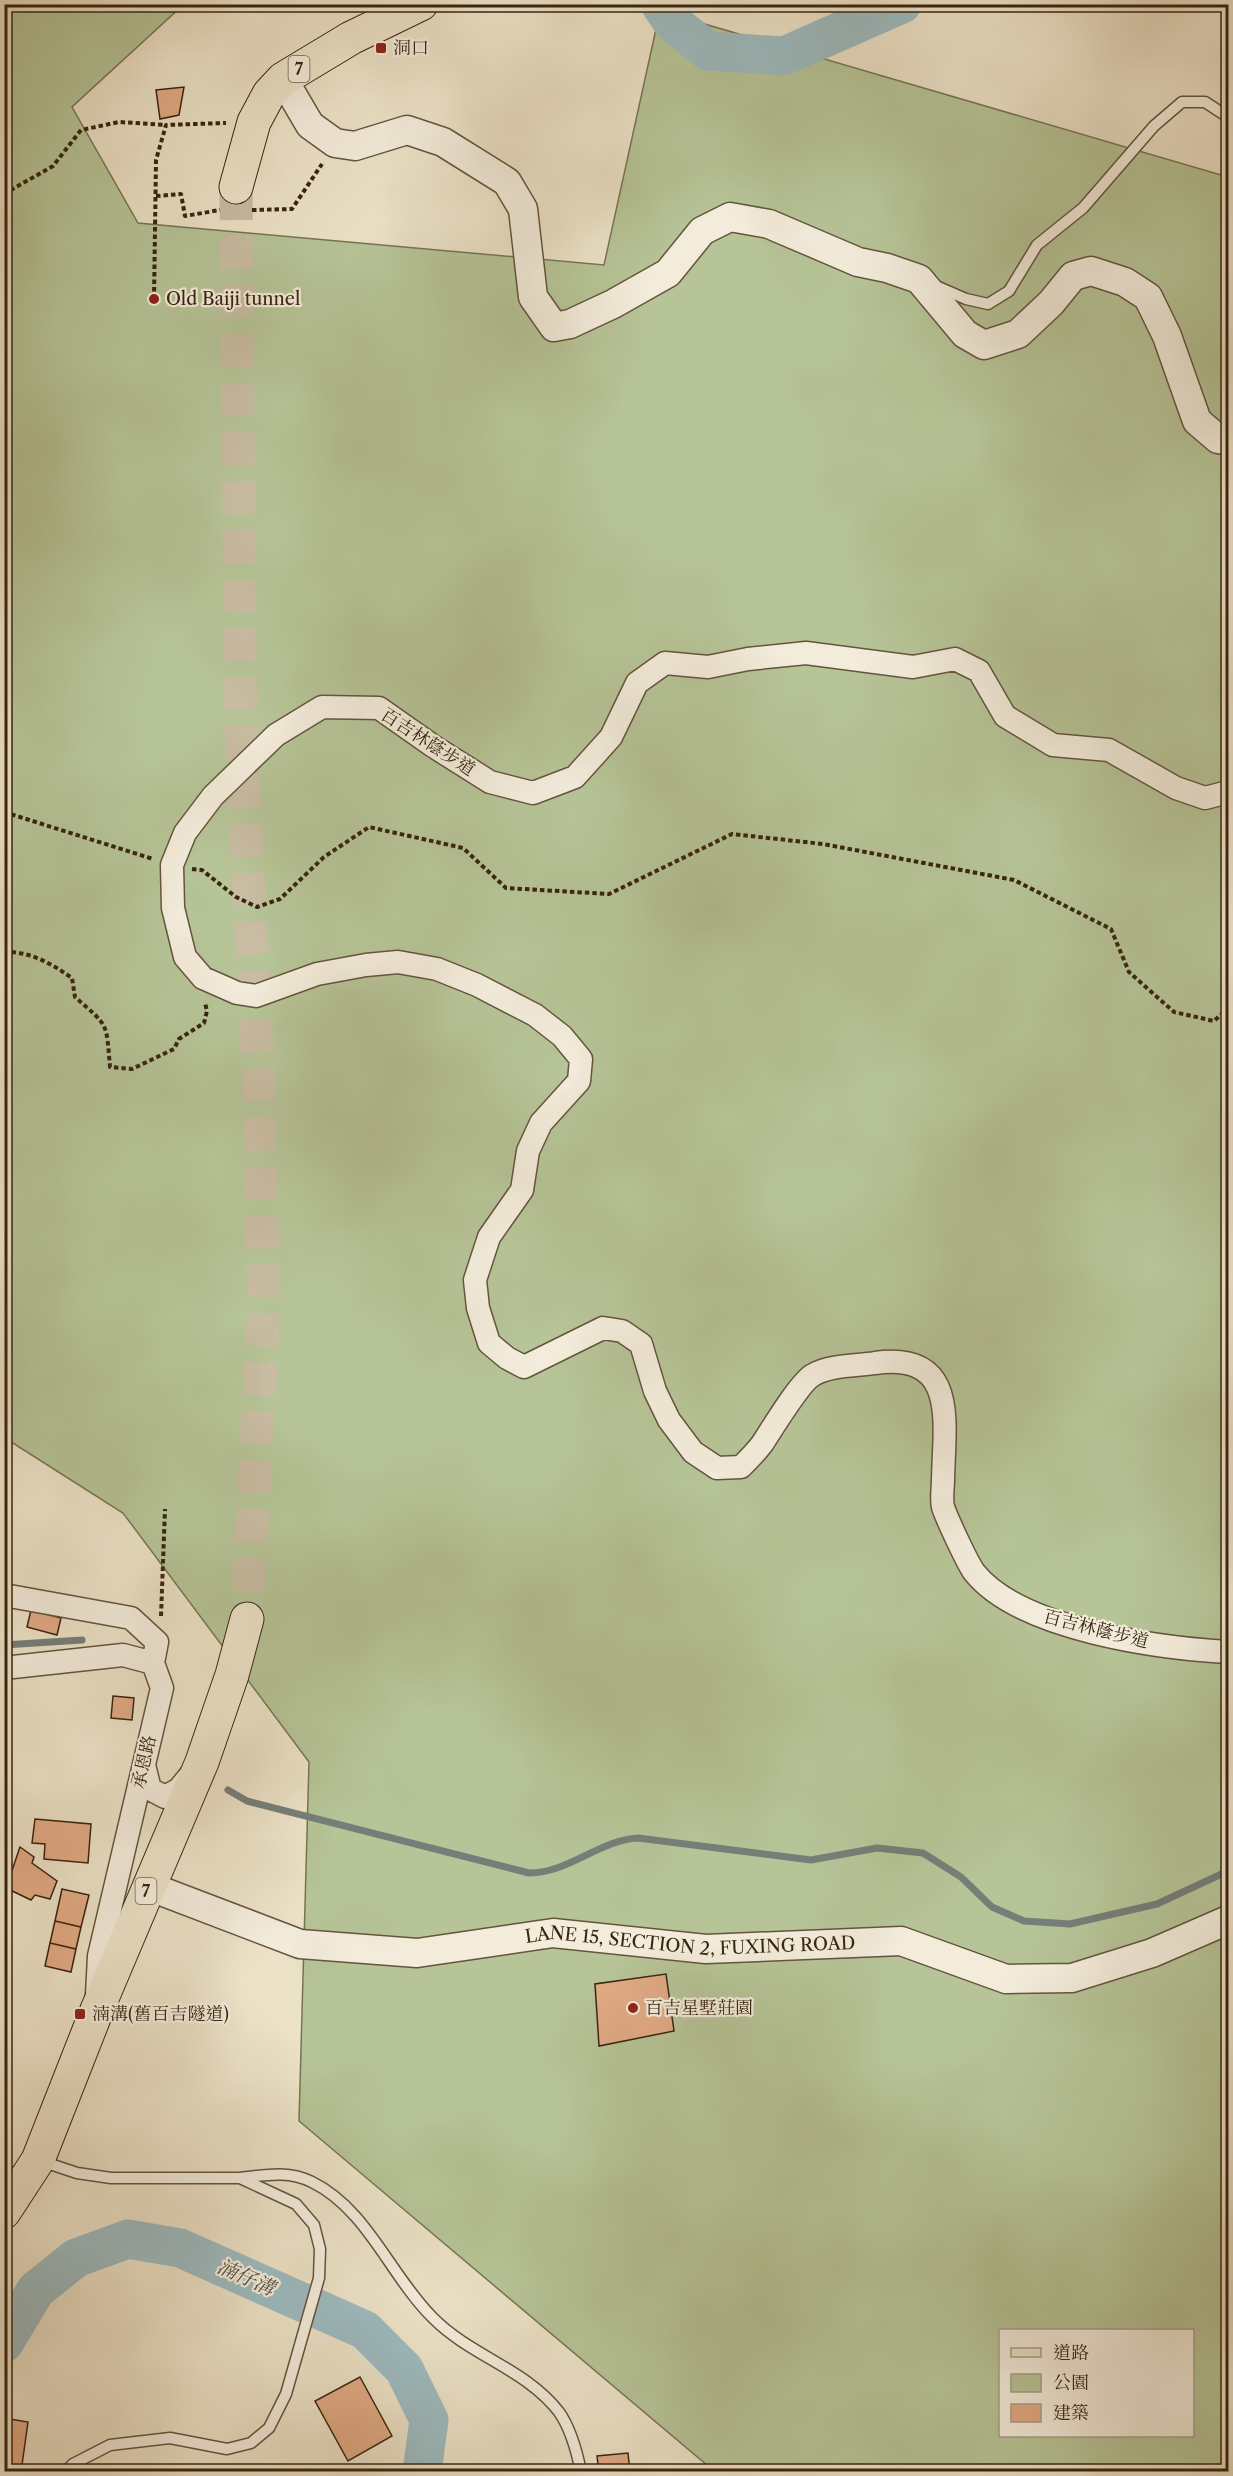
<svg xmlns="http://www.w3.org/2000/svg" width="1233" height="2476" font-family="'Libre Caslon Text','Noto Serif TC',serif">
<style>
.green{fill:#b6c497;stroke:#777453;stroke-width:1.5;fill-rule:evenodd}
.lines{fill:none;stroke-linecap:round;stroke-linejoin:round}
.stream{stroke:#757f79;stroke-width:7}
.river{stroke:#9dbbc0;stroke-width:39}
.building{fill:#e1aa85;stroke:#38250f;stroke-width:1.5}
.primary-tunnel{stroke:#c8bca2;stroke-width:33;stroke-dasharray:33 16;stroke-linecap:butt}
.service-casing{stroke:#65543d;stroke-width:13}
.minor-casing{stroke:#65543d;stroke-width:25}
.tertiary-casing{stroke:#65543d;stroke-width:31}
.primary-casing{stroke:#38250f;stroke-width:35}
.path{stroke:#38250f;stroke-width:4;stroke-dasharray:4.5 3;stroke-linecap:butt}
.service{stroke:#f3ecdb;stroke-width:10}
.minor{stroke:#f3ecdb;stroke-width:22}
.tertiary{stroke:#f3ecdb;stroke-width:28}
.primary{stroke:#ece2c7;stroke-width:33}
.poi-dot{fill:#8f2418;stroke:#f3ecdb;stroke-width:2}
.labels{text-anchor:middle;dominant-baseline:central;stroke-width:4.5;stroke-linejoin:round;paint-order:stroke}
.shield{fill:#f3ecdb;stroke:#70614c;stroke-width:1.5}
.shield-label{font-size:16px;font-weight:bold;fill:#38250f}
.poi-label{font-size:18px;fill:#38250f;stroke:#f3ecdb;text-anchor:start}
.street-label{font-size:18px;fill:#38250f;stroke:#f3ecdb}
.water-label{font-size:20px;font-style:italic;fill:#565244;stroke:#f3ecdb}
</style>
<rect width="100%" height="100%" fill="#ece2c7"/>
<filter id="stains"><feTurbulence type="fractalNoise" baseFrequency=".00333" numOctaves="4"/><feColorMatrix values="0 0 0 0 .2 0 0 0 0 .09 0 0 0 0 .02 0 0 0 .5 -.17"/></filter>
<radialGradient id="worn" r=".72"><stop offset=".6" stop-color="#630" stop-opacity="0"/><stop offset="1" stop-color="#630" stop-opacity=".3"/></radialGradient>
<path class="green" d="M4,5H183L72,107L138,223L604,265L660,11L1228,177V2471H714L299,2121L309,1762L123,1513L5,1438ZM1000,2330H1192V2436H1000Z"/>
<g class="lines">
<path class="stream" d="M4,1645L82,1640
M228,1790L247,1801L529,1873C569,1873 599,1840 638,1838L811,1860L877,1848L923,1853L961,1877L992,1907L1024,1921L1070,1924L1157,1904L1228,1871"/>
<path class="river" d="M660,4L672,22L708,51L784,56L902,4
M4,2343L36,2290L76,2258L128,2239L180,2248L365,2330L404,2369L429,2420L422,2472"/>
</g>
<path class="building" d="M184,87L179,115L160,119L156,90Z
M31,1610L61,1618L57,1635L27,1627Z
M113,1696L134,1698L132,1720L111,1718Z
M35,1819L91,1824L88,1863L44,1859L45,1844L32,1843Z
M20,1847L34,1857L32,1863L57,1881L50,1899L35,1895L31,1900L6,1888Z
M62,1889L89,1895L81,1927L55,1921Z
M55,1921L81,1927L76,1949L50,1943Z
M50,1943L76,1949L71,1972L45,1966Z
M666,1974L674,2031L599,2046L595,1984Z
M360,2377L392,2436L348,2461L315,2401Z
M4,2418L28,2422L21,2472L4,2470Z
M628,2453L630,2472H599L597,2456Z"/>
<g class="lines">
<path class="primary-tunnel" d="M236,187L241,733L258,1070L264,1301L247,1619"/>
<defs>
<path id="service" d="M936,286L966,299L988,304L1009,291L1037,245L1083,208L1154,126L1182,102H1205L1228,117
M41,2161L77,2173L111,2178H240L296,2204L314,2225L320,2249L319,2278L286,2394L269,2428L251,2443L227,2449L170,2438L110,2445L73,2464L65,2472
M240,2178C265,2175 289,2170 312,2182C367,2209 390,2275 432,2317C470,2356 526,2369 559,2412C571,2429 577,2452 581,2472"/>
<path id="minor" d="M1228,792L1205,798L1176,788L1109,750L1053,745L1005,716L979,671L955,659L913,667L806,653L748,659L708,667L665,663L637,683L611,737L575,777L533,793L490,782L433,746L379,708L322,707L276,735L213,796L185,833L172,865L173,908L185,957L203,978L237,993L256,996L317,974L366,965L398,962L437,969L477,985L535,1015L562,1036L581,1059L579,1081L541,1123L528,1151L522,1190L489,1237L475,1280L478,1308L489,1343L507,1358L524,1367L603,1328L622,1331L641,1344L655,1391L669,1420L693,1452L717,1468L741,1467C748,1460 756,1452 762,1444C772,1429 800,1382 813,1375C830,1365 856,1366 875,1363C959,1352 944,1422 943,1480C943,1488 941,1499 943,1507C947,1519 967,1562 974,1572C1020,1630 1159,1648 1228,1652
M4,1595L131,1618L157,1642L153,1663
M4,1668L123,1655L153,1663L162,1688L99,1956L97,1995
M144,1765L150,1789L165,1797L179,1789L193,1772"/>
<g id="tertiary">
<path d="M283,79L310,125L335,143L355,146L407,130L443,142L507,182L523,209L533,297L554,327L570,324L613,304L668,273L702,231L730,217L769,224L858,262L887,268L919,279L965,334L984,345L1018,334L1051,303L1073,276L1091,271L1125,282L1148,297L1167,336L1197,421L1218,439L1228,440"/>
<path id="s1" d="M148,1886L300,1944L417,1953L553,1933L706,1949L901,1941L1006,1979L1072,1978L1152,1953L1228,1920"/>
</g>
<path id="primary" d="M236,187L254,122L269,94L283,79L351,38L421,4
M4,2212L38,2160L97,2010L202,1762L232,1675L247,1619"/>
</defs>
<use href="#service" class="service-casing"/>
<use href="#minor" class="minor-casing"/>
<use href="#tertiary" class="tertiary-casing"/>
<use href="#primary" class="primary-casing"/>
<path class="path" d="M4,194L53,166L81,130L119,122L166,125
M156,196L181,194L185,216L220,210
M252,210L292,209L322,164
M154,299L156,160L166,125L226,123
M4,812L153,859
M192,869L202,870L236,897L257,907L280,899L324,857L369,827L463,848L506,888L609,894L732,834L823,844L1014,880L1111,929L1129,972L1174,1012L1214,1021L1228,1008
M4,952C30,951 52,964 72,978L75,997C109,1027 106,1021 110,1067L132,1069L174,1049L179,1039L204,1023L207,1011L205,1003
M161,1616L165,1509"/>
<use href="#service" class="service"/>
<use href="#minor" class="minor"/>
<use href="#tertiary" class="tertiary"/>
<use href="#primary" class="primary"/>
</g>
<g class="poi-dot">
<rect x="375" y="42" width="12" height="12" rx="3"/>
<circle cx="154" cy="299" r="6"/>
<circle cx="633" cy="2008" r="6"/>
<rect x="74" y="2008" width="12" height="12" rx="3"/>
</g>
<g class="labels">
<g class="shield">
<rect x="288.5" y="56" width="21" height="26" rx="4.5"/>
<rect x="135.5" y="1878" width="21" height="26" rx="4.5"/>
</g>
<g class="shield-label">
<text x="299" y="69">7</text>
<text x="146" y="1891">7</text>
</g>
<g class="poi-label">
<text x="393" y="48">洞口</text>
<text x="166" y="299">Old Baiji tunnel</text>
<text x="645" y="2008">百吉星墅莊園</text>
<text x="92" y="2014">湳溝(舊百吉隧道)</text>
</g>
<g class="street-label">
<text transform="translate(428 742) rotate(33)">百吉林蔭步道</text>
<text transform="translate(1096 1629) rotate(14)">百吉林蔭步道</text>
<text transform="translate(144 1762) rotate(-77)">承恩路</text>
<text stroke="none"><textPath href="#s1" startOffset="555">LANE 15, SECTION 2, FUXING ROAD</textPath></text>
</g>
<g class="water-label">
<text transform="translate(246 2277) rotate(24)">湳仔溝</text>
</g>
</g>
<rect width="1233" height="2476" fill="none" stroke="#ece2c7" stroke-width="24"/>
<rect x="6" y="6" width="1221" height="2464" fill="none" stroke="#38250f" stroke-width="3"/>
<rect x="12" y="12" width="1209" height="2452" fill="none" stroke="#38250f" stroke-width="1.5"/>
<rect x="999" y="2329" width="195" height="108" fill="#f3ecdb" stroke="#a89c89" stroke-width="1.5"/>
<rect x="1011" y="2348" width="30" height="9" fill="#ece2c7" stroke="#a89c89" stroke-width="1.5"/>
<text x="1053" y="2359" font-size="18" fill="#38250f">道路</text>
<rect x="1011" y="2374" width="30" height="18" fill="#b6c497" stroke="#a89c89" stroke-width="1.5"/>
<text x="1053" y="2389" font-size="18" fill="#38250f">公園</text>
<rect x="1011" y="2404" width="30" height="18" fill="#e1aa85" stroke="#a89c89" stroke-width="1.5"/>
<text x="1053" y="2419" font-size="18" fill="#38250f">建築</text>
<rect width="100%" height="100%" filter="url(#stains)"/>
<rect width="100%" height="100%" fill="url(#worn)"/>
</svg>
